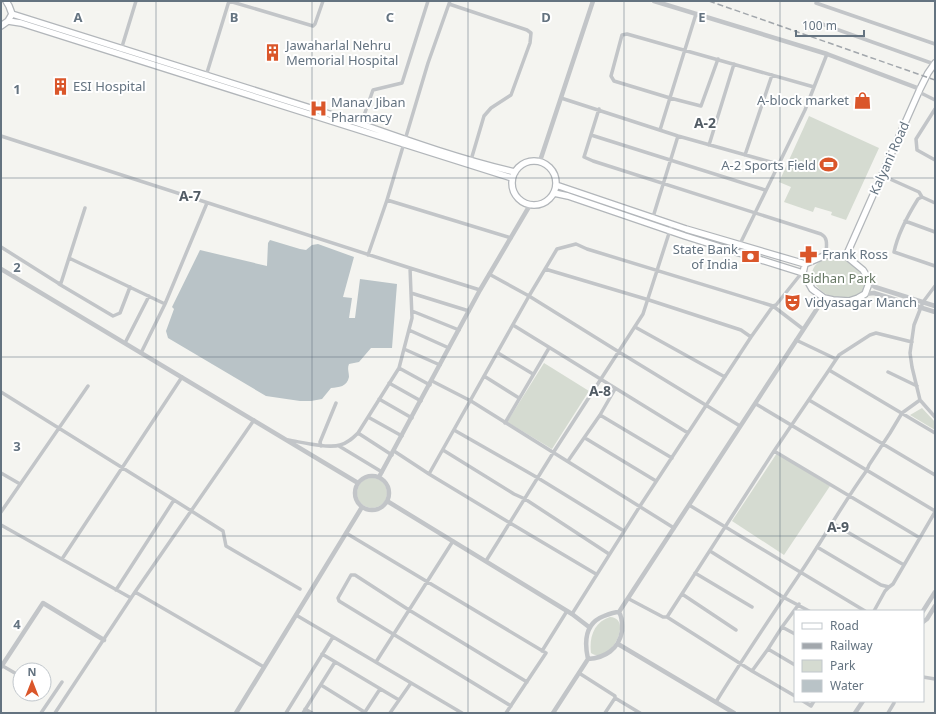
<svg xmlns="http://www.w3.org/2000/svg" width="936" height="714" font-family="'Noto Sans',sans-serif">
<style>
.green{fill:#d5dbd1}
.water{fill:#b9c3c7}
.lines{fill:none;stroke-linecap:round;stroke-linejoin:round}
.primary-casing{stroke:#b2b6ba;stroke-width:8}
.minor{stroke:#c2c5c8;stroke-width:3.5}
.tertiary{stroke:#c2c5c8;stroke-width:4.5}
.primary{stroke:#fff;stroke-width:5.5}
.rail{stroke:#a2a7ac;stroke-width:1.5;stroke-dasharray:6 3;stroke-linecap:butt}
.grid{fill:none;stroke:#647380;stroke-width:1;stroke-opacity:0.55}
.labels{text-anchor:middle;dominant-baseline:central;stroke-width:4;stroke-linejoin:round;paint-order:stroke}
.poi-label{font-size:13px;fill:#647380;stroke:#fff;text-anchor:start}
.street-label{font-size:13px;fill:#647380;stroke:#fff}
.park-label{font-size:13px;fill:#667763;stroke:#fff}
.neighbourhood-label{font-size:14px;font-weight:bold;fill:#525c65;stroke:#fff}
.grid-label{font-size:13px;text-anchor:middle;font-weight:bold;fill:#647380;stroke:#fff;stroke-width:4;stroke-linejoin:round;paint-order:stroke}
</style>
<rect width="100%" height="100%" fill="#f4f4f0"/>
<path class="green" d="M809,116L879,148L846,220L831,215L832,212L815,207L813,212L784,202L791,187L779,182Z
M834,257C838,257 843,257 847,259C856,262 864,274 867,283L862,294C821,313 789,263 834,257Z
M544,363L589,391L552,449L507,422Z
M922,408L935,422V430L910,415Z
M777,453L830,486L784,555L732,521Z
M357 493a15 15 0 1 1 30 0a15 15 0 1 1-30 0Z
M610,617C634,618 610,666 591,653C589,637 594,622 610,617Z"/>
<path class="water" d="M270,240L300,249L306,250L312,245L318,244L354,257L343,297L352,298L349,318H355L360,279L397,284L392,348H371L359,362L349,364C347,369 349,372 349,377C347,387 339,387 331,388L322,399L311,401H300L266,396L168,338L166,331L174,309L172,307L200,250L267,266L268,243Z"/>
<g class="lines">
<defs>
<path id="primary" d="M12,14L361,124C412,142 463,160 515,172
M8,21L21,23L512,178
M1,26L8,21L12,14L9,6L6,1
M512 183a22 22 0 1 1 44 0a22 22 0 1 1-44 0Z
M556,185L686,229L805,264L826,255L846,256L863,270L868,278V286L865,294L858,298L849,301L833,300L824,298L812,289L807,280L803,273L805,264
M554,193L568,196L685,236L803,273
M846,256L920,89L928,73L935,63"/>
</defs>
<use href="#primary" class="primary-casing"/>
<path class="minor" d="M229,1L313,26L315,24L323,1
M816,3L935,44
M449,4L527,30L531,33L530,43L511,95L491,108L484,116L471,160
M819,23L934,64
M121,50L136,1
M718,59L701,106L670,98L614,81L611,76L622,35L627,34L814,87
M206,76L229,1
M919,92L935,100
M561,98L678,136L778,164
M599,109L584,157L593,161L821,234C829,238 826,247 826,255
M935,109L916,139L917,150L935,160
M361,124L373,90L402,83L428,1
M660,130L696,14
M591,135L765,190
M1,136L410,268L480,290
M709,145L734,64
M745,155L772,75
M881,175L919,192L922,197
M387,200L428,63L450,1
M935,203L922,197L918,199C908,215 898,233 894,252L935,266
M653,217L678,136
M905,221L935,232
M740,244L805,110L827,54
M1,247L58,283H61L85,208
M368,255L387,200L511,238
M69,258L165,304
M545,269L649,300L741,330L751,337
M803,273L800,275L776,305L773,306L803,329
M489,274L529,296L619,352L740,426
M59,284L113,316L120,313L130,287
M411,293L469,311
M412,311L459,330
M513,325L688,433
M635,327L725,377
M409,330L449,348
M796,340L836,359
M125,343L149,296
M404,349L440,365
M141,353L165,304L207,203
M498,353L533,374
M399,368L430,385
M829,370L839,355L870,335L876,333L912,342
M888,372L917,386
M484,376L519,398
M432,381L471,401L674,528
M389,383L421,401
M1,392L174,500
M379,399L412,418
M809,400L935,475
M920,400L935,417
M756,404L935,511
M600,415L672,458
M368,417L402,436
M505,423L549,348
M454,430L538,478L624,531
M358,433L392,455
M585,438L656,481
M288,440C301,442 328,449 340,445C348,443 353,438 358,433L399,368L412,318L410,268
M321,446L320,442L336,403
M339,446L382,472
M443,450L514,494L525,499L609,554
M394,451L429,474L510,523L596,574
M774,451L920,538
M568,461L600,415L615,389
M1,473L20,484
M429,474L529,296L557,249L576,244L587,249L773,306L751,337L640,506L572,614
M689,505L865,611
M1,512L88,386
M832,523L904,565
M1,525L131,598
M346,533L546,653L506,713
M817,547L881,585L889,587L893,584L935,512
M710,551L783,597L809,611
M62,559L182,377
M486,561L553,453L643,314L672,224
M695,573L752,607
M116,590L174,500L223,531L226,546L300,589
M135,592L264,667
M682,594L736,630
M629,599L663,617H667
M874,611L885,591L889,587
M296,615L462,713
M795,634L782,627L799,604
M768,649L782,627
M542,651L567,611
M322,654L399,700
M376,662L453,541
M1,665L20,676
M752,671L768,649L795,665
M579,673L615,696V698L640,713
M923,677L935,679
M321,685L366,713
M795,696L752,671L667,617L774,451L829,370L935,433
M803,701L811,706L814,701
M716,702C743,658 772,615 801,572C824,538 843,503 867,470L869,465L890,433L902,413L920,400L912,367L910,353L914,325L923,302L935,286
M511,706L339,601L338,598L351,575H355L409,610L527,682
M305,709L312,713
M365,712L380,689
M41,713L62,682
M55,713L135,592L254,420
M286,713L333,637
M303,713L335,662
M390,713L411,683
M605,713L615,698
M888,713L894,703"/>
<path class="tertiary" d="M654,1L827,54L920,89
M540,161L593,1
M1,269L358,483
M868,278L871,284L875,287L935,306
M865,294L874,293L935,312
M355 493a17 17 0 1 1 34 0a17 17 0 1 1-34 0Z
M379,477L480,290L530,205
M387,501L572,614L589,627
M923,611L935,592
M619,612L824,298
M923,622L927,619L935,606
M618,644L734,713
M588,659C605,658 619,649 622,631C622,624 623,619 619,612
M1,667L43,603L104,640
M236,713L362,507
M553,713L588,659C584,641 585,623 604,616C609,614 614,612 619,612
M855,713L863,701"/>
<use href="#primary" class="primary"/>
<path class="rail" d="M709,1L935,80"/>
</g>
<path class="grid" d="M156,1V713M312,1V713M468,1V713M624,1V713M780,1V713M1,178H935M1,357H935M1,536H935"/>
<defs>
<symbol id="building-bare" viewBox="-9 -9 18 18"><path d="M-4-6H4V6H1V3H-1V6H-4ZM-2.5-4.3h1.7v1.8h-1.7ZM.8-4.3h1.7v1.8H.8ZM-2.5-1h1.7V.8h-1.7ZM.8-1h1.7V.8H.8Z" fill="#da562a" stroke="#fff" stroke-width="2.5" paint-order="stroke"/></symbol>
<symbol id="shop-bare" viewBox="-9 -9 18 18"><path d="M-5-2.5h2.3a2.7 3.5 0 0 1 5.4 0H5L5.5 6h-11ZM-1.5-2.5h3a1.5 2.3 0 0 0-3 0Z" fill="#da562a" stroke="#fff" stroke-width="2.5" paint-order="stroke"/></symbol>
<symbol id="hospital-bare" viewBox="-9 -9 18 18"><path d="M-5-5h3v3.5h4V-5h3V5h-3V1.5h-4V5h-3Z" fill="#da562a" stroke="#fff" stroke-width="2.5" paint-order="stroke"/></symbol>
<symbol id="stadium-bare" viewBox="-9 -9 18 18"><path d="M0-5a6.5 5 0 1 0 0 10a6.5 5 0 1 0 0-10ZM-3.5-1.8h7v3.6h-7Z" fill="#da562a" stroke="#fff" stroke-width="2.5" paint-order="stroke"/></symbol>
<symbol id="pharmacy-bare" viewBox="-9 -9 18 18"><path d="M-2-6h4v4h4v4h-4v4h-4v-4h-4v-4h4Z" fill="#da562a" stroke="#fff" stroke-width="2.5" paint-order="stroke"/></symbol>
<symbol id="bank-bare" viewBox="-9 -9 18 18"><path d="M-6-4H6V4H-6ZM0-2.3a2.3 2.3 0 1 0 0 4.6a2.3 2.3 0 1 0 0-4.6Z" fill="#da562a" stroke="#fff" stroke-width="2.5" paint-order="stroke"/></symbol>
<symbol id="theatre-bare" viewBox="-9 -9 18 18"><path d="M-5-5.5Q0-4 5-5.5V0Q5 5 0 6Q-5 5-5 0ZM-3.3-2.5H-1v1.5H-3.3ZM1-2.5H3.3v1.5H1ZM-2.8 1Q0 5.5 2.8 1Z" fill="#da562a" stroke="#fff" stroke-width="2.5" paint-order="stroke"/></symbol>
</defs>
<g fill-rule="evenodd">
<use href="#building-bare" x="260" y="40" width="25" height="25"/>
<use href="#building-bare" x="48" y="74" width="25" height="25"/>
<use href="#shop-bare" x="850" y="88" width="25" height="25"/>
<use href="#hospital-bare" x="306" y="96" width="25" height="25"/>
<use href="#stadium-bare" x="816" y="152" width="25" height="25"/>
<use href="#pharmacy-bare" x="796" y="242" width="25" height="25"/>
<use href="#bank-bare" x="738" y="244" width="25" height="25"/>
<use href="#theatre-bare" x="780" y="290" width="25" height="25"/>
</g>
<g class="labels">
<g class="poi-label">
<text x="286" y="45">Jawaharlal Nehru<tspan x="286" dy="15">Memorial Hospital</tspan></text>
<text x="73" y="86">ESI Hospital</text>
<text x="849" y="100" text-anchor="end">A-block market</text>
<text x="331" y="102">Manav Jiban<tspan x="331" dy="15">Pharmacy</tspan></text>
<text x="816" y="165" text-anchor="end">A-2 Sports Field</text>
<text x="738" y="249" text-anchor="end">State Bank<tspan x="738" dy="15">of India</tspan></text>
<text x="822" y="254">Frank Ross</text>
<text x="805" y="302">Vidyasagar Manch</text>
</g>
<g class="street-label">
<text transform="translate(889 158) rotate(-66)">Kalyani Road</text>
</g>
<g class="park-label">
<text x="839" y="278">Bidhan Park</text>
</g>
<g class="neighbourhood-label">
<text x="705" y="122">A-2</text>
<text x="190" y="195">A-7</text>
<text x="600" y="390">A-8</text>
<text x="838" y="526">A-9</text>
</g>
</g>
<g class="grid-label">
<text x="78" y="22">A</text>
<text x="234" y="22">B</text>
<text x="390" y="22">C</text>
<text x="546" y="22">D</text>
<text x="702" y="22">E</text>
<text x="17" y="94">1</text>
<text x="17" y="272">2</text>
<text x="17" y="451">3</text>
<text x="17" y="629">4</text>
</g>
<rect width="936" height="714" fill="none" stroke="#647380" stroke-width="4"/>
<rect x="794" y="610" width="130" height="92" fill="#ffffff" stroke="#c1c7cc"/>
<rect x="802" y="623" width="20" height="6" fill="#ffffff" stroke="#c1c7cc"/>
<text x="830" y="630" font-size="12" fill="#647380">Road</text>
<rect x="802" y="643" width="20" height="6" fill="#a2a7ac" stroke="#c1c7cc"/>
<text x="830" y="650" font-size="12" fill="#647380">Railway</text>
<rect x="802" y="660" width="20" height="12" fill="#d5dbd1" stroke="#c1c7cc"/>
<text x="830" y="670" font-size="12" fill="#647380">Park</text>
<rect x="802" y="680" width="20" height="12" fill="#b9c3c7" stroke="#c1c7cc"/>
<text x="830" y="690" font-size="12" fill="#647380">Water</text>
<g transform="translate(32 682)"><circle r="19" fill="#ffffff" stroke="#c1c7cc"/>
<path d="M0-3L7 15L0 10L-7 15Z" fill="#da562a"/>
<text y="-6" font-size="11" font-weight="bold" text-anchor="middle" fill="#647380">N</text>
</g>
<path d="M796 30v6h68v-6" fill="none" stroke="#647380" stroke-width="2"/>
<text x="802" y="30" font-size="12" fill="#647380" stroke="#ffffff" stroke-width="3" paint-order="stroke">100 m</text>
</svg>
